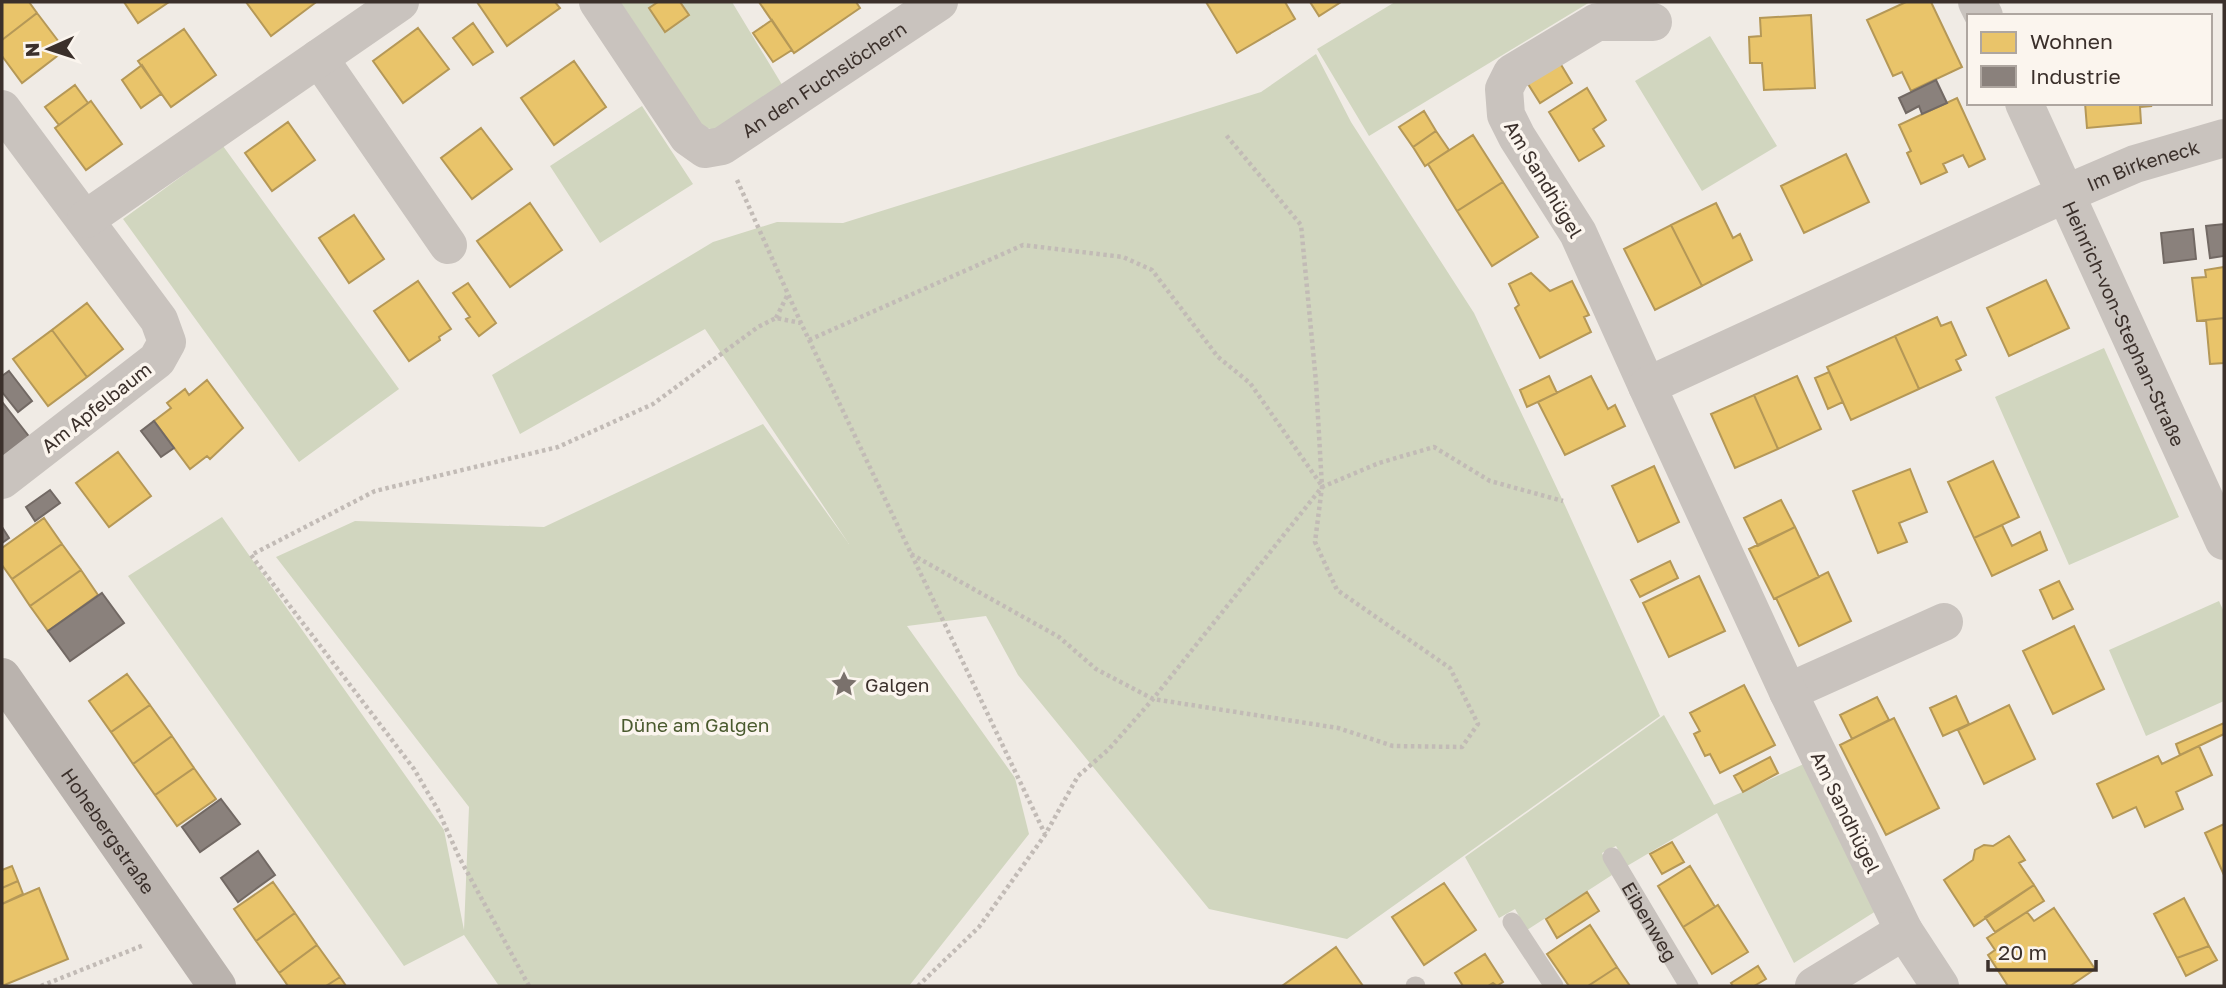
<svg xmlns="http://www.w3.org/2000/svg" width="2226" height="988" font-family="'Golos Text',sans-serif">
<style>
.green{fill:#d1d6bf}
.homes{fill:#e9c46a;stroke:#b59857;stroke-width:2}
.industry{fill:#8a817c;stroke:#726964;stroke-width:2}
.lines{fill:none;stroke-linecap:round;stroke-linejoin:round}
.path{stroke:#c2bbb6;stroke-width:4.5;stroke-dasharray:3.5 3.5;stroke-linecap:butt}
.lane{stroke:#c9c3be;stroke-width:19}
.street{stroke:#c9c3be;stroke-width:38}
.secondary{stroke:#bab3ae;stroke-width:38}
.labels{text-anchor:middle;dominant-baseline:central;stroke-width:7;stroke-linejoin:round;paint-order:stroke}
.street-label{font-size:19px;fill:#3b302b;stroke:#fbf5ee}
.poi-label{font-size:19px;fill:#3b302b;stroke:#fbf5ee;text-anchor:start}
.park-label{font-size:19px;fill:#4a5a2e;stroke:#fbf5ee}
</style>
<rect width="100%" height="100%" fill="#f0ebe5"/>
<path class="green" d="M610,2H732L784,88L718,131L693,124Z
M1395,2H1590L1369,136L1317,49Z
M1710,36L1777,146L1702,191L1635,81Z
M1316,54L1351,122L1474,313L1563,501L1660,716L1347,939L1209,909L1018,675L986,616L907,626L1015,778L1029,834L909,986H499L464,935L404,966L128,576L222,517L444,830L464,930L469,807L276,557L355,521L544,527L763,424L849,544L705,329L520,434L492,375L713,242L777,222L843,223L1261,92Z
M642,106L693,184L600,243L550,166Z
M223,146L399,389L299,462L123,219Z
M2104,348L2179,517L2069,565L1995,397Z
M2219,601L2224,612V701L2146,736L2109,650Z
M1664,715L1714,805L1806,763L1876,911L1794,963L1717,813L1627,866L1616,846L1602,853L1612,875L1527,930L1515,909L1499,918L1465,857Z"/>
<path class="homes" d="M2,2H29L37,13L2,40Z
M124,2H169L138,23Z
M246,2H314L315,3L271,36Z
M477,2H555L560,8L507,46Z
M658,2H680L689,15L665,32L649,8Z
M759,2H856L860,8L794,53Z
M1206,2H1285L1295,19L1237,53Z
M1310,2H1341L1319,16Z
M1906,2H1931L1962,67L1911,91L1902,72L1893,76L1867,20Z
M37,13L65,50L22,83L2,56V40Z
M1811,15L1815,88L1764,90L1762,63H1750L1749,37L1761,36L1760,18Z
M772,20L792,50L773,62L753,33Z
M473,23L493,52L473,65L453,38Z
M418,28L449,69L403,103L373,61Z
M184,29L216,75L171,107L138,61Z
M574,61L606,107L554,145L521,98Z
M1560,63L1572,83L1540,103L1528,84Z
M142,65L161,94L141,108L122,80Z
M75,85L88,103L59,125L45,107Z
M1587,88L1606,120L1593,129L1604,146L1579,161L1549,112Z
M1957,98L1985,159L1969,167L1963,155L1943,164L1947,172L1921,184L1907,153L1911,151L1899,125Z
M91,101L122,144L86,170L55,128Z
M2085,103H2150L2151,106L2140,107L2141,123L2087,128Z
M1424,111L1436,131L1413,147L1399,127Z
M288,122L315,160L272,191L245,153Z
M481,128L512,169L472,199L441,158Z
M1436,131L1449,150L1425,166L1413,147Z
M1473,135L1503,182L1457,211L1428,164Z
M1846,154L1869,202L1804,233L1781,186Z
M1503,182L1538,237L1492,266L1457,211Z
M530,203L562,250L510,287L477,241Z
M1716,203L1733,238L1740,234L1752,260L1702,286L1671,225Z
M354,215L384,259L349,283L319,238Z
M1671,225L1702,286L1655,310L1624,249Z
M2224,267V318L2197,321L2192,278L2206,277L2205,270Z
M1531,273L1550,291L1572,281L1589,315L1584,317L1591,332L1540,358L1515,308L1519,305L1509,284Z
M2046,280L2069,328L2009,356L1987,308Z
M418,281L451,329L439,337L440,340L409,361L374,311Z
M468,283L496,323L479,336L466,319L470,317L453,293Z
M87,303L123,349L87,377L52,330Z
M1937,317L1941,326L1951,322L1966,355L1956,360L1961,370L1919,389L1895,336Z
M2224,318V363L2210,364L2206,320Z
M52,330L87,377L48,406L13,359Z
M1895,336L1919,389L1851,420L1827,367Z
M1829,372L1843,402L1828,409L1815,378Z
M1549,376L1557,393L1527,407L1520,390Z
M1591,376L1608,409L1615,405L1625,426L1565,455L1538,402Z
M1797,376L1821,429L1778,449L1754,395Z
M207,380L243,428L210,459L207,456L190,469L154,421L171,408L167,403L185,389L189,395Z
M1754,395L1778,449L1735,468L1711,414Z
M118,452L151,496L109,527L76,483Z
M1993,461L2019,517L1974,538L1948,482Z
M1654,466L1679,522L1638,542L1612,486Z
M1910,469L1927,512L1899,523L1907,542L1878,553L1853,491Z
M1781,500L1795,527L1758,546L1744,518Z
M44,518L62,544L12,579L2,565V548Z
M2002,525L2012,546L2040,532L2047,550L1992,576L1974,538Z
M1795,527L1819,577L1774,599L1749,549Z
M62,544L81,570L30,606L12,579Z
M1670,561L1678,578L1640,597L1631,580Z
M81,570L98,595L48,631L30,606Z
M1828,572L1851,621L1799,646L1776,598Z
M1699,576L1725,631L1669,657L1643,603Z
M2059,581L2073,609L2053,619L2040,590Z
M2074,626L2104,689L2053,714L2023,651Z
M127,674L150,705L111,732L89,701Z
M1744,685L1775,745L1720,773L1710,754L1705,756L1694,734L1700,731L1690,713Z
M1956,696L1969,724L1943,736L1930,708Z
M1877,697L1889,720L1852,739L1840,715Z
M150,705L172,736L133,764L111,732Z
M2009,705L2035,759L1984,784L1958,730Z
M1894,718L1939,808L1886,835L1840,745Z
M2224,723V734L2180,755L2176,744Z
M172,736L194,768L155,795L133,764Z
M2199,746L2212,775L2176,792L2183,809L2145,827L2136,807L2113,818L2097,784L2158,756L2162,764Z
M1770,757L1778,773L1743,792L1734,776Z
M194,768L216,799L177,826L155,795Z
M2224,824V875L2205,833Z
M2009,836L2025,860L2019,863L2034,885L1974,926L1944,880L1973,860L1975,850L1984,845L1993,846Z
M1672,842L1684,862L1662,874L1650,854Z
M12,866L18,881L2,888V870Z
M1690,866L1715,907L1683,927L1658,886Z
M18,881L23,894L2,904V888Z
M273,882L295,913L256,941L234,909Z
M1444,883L1476,930L1424,965L1392,917Z
M2034,885L2044,901L1995,932L1985,917Z
M39,888L68,959L2,986V904Z
M1587,892L1599,911L1557,938L1546,919Z
M2184,898L2209,946L2177,958L2154,914Z
M1718,905L1748,952L1712,974L1683,927Z
M2054,908L2095,969L2070,986H2008L1988,955L1995,950L1987,938L2027,912L2034,921Z
M295,913L317,945L279,973L256,941Z
M1590,925L1617,967L1588,986H1569L1547,954Z
M317,945L340,977L326,986H288L279,973Z
M2209,946L2217,960L2186,976L2177,958Z
M1336,947L1363,986H1282Z
M1485,954L1503,982L1497,986L1493,983L1488,986H1463L1455,973Z
M1758,966L1766,979L1754,986H1733L1731,983Z
M1617,967L1630,986H1588Z
M340,977L346,986H326Z"/>
<path class="industry" d="M1936,80L1947,103L1922,114L1919,106L1906,113L1899,98Z
M2224,224V256L2210,258L2206,226Z
M2193,229L2196,259L2164,263L2161,233Z
M9,371L32,401L18,412L2,392V376Z
M3,403L31,439L2,461V404Z
M154,421L174,448L161,457L141,431Z
M50,490L60,503L35,521L26,507Z
M2,527L9,538L2,543Z
M102,593L124,623L70,661L48,631Z
M221,799L240,824L200,852L182,827Z
M258,851L275,875L238,902L221,878Z"/>
<g class="lines">
<path class="path" d="M737,180L801,323L1045,834
M776,318L788,294
M809,340L1023,245L1123,257L1152,270L1218,357L1250,383L1322,486
M911,554L1059,637L1096,669L1153,699L1338,728L1393,746L1462,747L1478,724L1450,668L1337,590L1315,542L1322,487L1316,382L1301,225L1226,135
M41,986L144,945
M529,986L459,857L438,810L414,769L251,555L375,491L558,447L653,404L758,327L776,318L801,323
M918,986L979,927L1045,835L1078,776L1109,749L1153,699L1322,487L1379,463L1434,447L1490,481L1563,501"/>
<g class="lane">
<path id="s1" d="M1612,857L1689,986"/>
<path d="M1512,922L1554,986"/>
<path d="M1415,986H1416"/>
</g>
<g class="street">
<path id="s2" d="M598,2L688,137L705,149L722,146L939,2"/>
<path d="M1977,2L1984,16"/>
<path d="M319,58L448,245"/>
<path id="s3" d="M2024,103L2224,541"/>
<path d="M2,109L159,320L167,342L157,360L2,480"/>
<path d="M86,219L400,2"/>
<path d="M1647,386L1578,233L1517,137L1506,115L1504,89L1512,73L1597,22H1653"/>
<path d="M1788,692L1944,622"/>
<path id="s4" d="M1904,931L1788,692L1647,386L2065,194L2135,164L2224,138"/>
<path d="M1814,986L1904,931L1940,986"/>
</g>
<path class="secondary" id="s5" d="M2,677L217,986"/>
</g>
<defs>
<symbol id="sight-bare" viewBox="-9 -9 18 18"><path d="M0-6L1.8-2.2L6-1.7L2.9 1.2L3.7 5.4L0 3.3L-3.7 5.4L-2.9 1.2L-6-1.7L-1.8-2.2Z" fill="#7a716c" stroke="#fbf5ee" stroke-width="2.5" paint-order="stroke"/></symbol>
</defs>
<g fill-rule="evenodd">
<use href="#sight-bare" x="825" y="665" width="38" height="38"/>
</g>
<g class="labels">
<g class="street-label">
<text stroke="none"><textPath href="#s2" startOffset="322">An den Fuchslöchern</textPath></text>
<text stroke="none"><textPath href="#s4" startOffset="1146">Im Birkeneck</textPath></text>
<text transform="translate(1544 179) rotate(59)">Am Sandhügel</text>
<text stroke="none"><textPath href="#s3" startOffset="242">Heinrich-von-Stephan-Straße</textPath></text>
<text transform="translate(96 407) rotate(-38)">Am Apfelbaum</text>
<text transform="translate(1846 812) rotate(64)">Am Sandhügel</text>
<text stroke="none"><textPath href="#s5" startOffset="187">Hohebergstraße</textPath></text>
<text stroke="none"><textPath href="#s1" startOffset="75">Eibenweg</textPath></text>
</g>
<g class="poi-label">
<text x="865" y="684">Galgen</text>
</g>
<g class="park-label">
<text x="695" y="724">Düne am Galgen</text>
</g>
</g>
<rect width="2226" height="988" fill="none" stroke="#3b302b" stroke-width="7"/>
<rect x="1967" y="14" width="245" height="91" fill="#fbf5ee" stroke="#aea6a0" stroke-width="2"/>
<rect x="1981" y="32" width="35" height="21" fill="#e9c46a" stroke="#aea6a0" stroke-width="2"/>
<text x="2030" y="49" font-size="21" fill="#3b302b">Wohnen</text>
<rect x="1981" y="66" width="35" height="21" fill="#8a817c" stroke="#aea6a0" stroke-width="2"/>
<text x="2030" y="84" font-size="21" fill="#3b302b">Industrie</text>
<g transform="translate(49 49) rotate(267)" stroke="#fbf5ee" stroke-width="5" paint-order="stroke">
<path d="M0-5L12 26L0 18L-12 26Z" fill="#3b302b"/>
<text y="-10" font-size="19" font-weight="bold" text-anchor="middle" fill="#3b302b">N</text>
</g>
<path d="M1988 960v10h108v-10" fill="none" stroke="#3b302b" stroke-width="3.5"/>
<text x="1998" y="960" font-size="21" fill="#3b302b" stroke="#fbf5ee" stroke-width="5" paint-order="stroke">20 m</text>
</svg>
